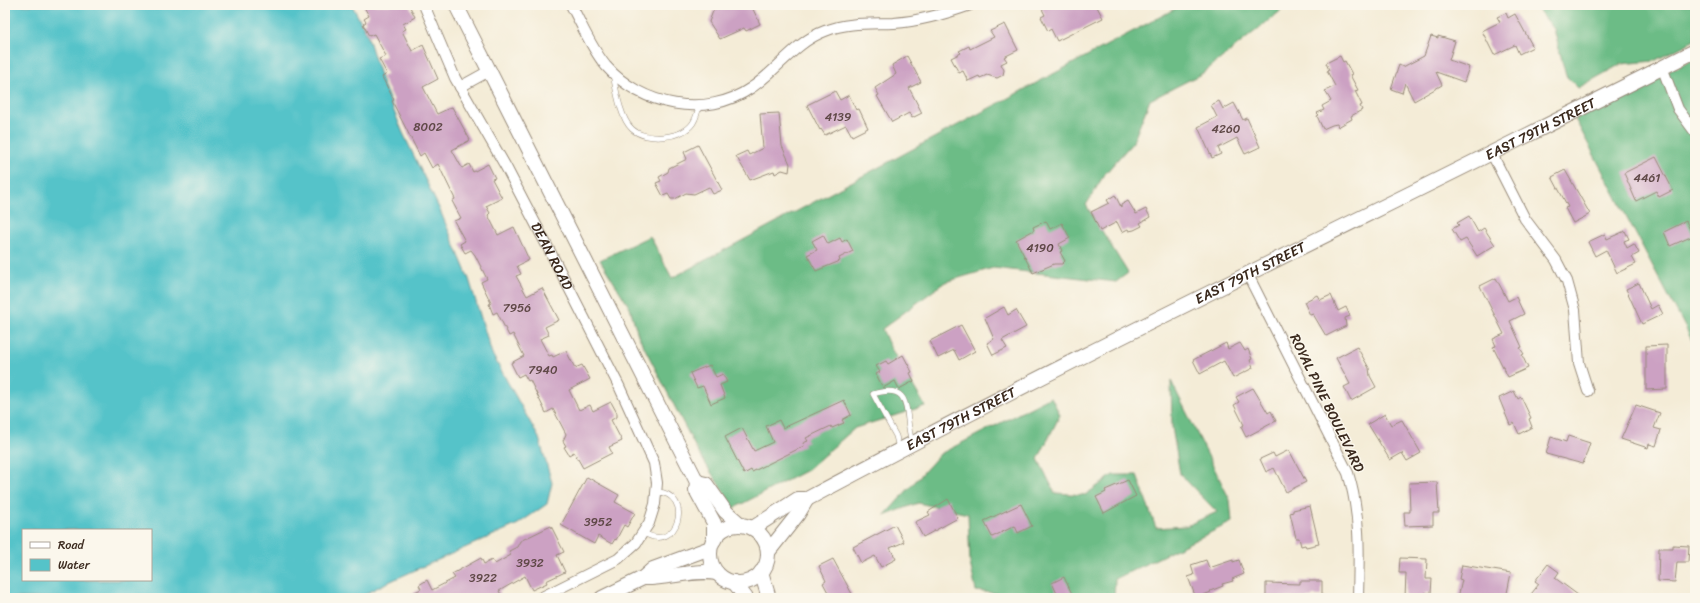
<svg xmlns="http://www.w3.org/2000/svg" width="1700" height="603" font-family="Sriracha,sans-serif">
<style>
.forest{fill:#6cbc86;stroke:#547352}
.water{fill:#55c3c9;stroke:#487674;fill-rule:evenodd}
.building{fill:#cca1c3}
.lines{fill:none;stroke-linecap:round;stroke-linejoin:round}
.lane-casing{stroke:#988b7a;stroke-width:6}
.street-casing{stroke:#988b7a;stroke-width:12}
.secondary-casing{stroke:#988b7a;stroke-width:16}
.lane{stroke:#fff;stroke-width:5}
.street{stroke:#fff;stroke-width:10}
.secondary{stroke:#fff;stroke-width:14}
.labels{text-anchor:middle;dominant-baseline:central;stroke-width:3;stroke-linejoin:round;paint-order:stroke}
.number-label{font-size:12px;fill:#5f4847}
.street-label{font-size:14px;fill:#3b2a1e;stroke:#fbf7ec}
</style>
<rect width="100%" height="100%" fill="#fbf7ec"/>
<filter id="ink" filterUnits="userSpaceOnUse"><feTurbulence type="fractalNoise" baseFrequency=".025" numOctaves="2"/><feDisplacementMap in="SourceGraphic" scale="8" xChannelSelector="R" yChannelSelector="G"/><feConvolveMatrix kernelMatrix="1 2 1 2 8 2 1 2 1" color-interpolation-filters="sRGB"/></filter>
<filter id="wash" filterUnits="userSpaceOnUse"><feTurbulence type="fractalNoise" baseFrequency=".012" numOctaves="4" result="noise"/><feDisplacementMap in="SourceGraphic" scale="16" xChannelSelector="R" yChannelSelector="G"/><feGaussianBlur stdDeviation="0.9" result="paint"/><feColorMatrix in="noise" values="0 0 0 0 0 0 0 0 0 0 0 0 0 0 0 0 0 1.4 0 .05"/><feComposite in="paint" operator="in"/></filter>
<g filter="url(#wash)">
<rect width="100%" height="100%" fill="#f4ecd7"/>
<path class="forest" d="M1182,5H1288L1203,73L1150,100L1133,142L1104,175L1086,205L1128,273L1116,282L993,268L945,282L882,329L889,345L925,406L855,428L807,470L734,508L698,452L638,335L630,308L600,260L650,236L672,278Z
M1534,5H1695V40L1654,61L1621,64L1578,88L1566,76L1554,29Z
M1695,58V346L1575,119Z
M1171,381L1230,500L1232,522L1115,579L1114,598H1034L976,591L970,563L968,514L918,503L884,516L940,454L1051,397L1060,415L1038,459L1055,493L1085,495L1113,475H1137L1156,528L1186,526L1217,512L1180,474L1172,427Z"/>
<path class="water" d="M5,5H352L367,34L382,82L403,133L439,208L469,279L492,354L539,438L552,483L547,504L518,524L382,585L359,598H5ZM23,530H151V580H23Z"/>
<g id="blocks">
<path class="building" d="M363,5H409L415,17L403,24L406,29L402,31L412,51L423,45L438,79L423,87L437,114L452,107L470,140L452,150L462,168L469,164L473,172L488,164L495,178L492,179L502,198L486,206L490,213L488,215L498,235L514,227L529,260L517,266L521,274L516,276L527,296L542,288L559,320L545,327L549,335L540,339L549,356L552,355L553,357L566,351L575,368L582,365L590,379L569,390L579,410L590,405L593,411L611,402L617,413V417L611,420L622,441L609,447L612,453L583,468L574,452L569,455L564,447L566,446L563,441L566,434L553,409L546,413L530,380L528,381L524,374L518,377L511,363L524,356L513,334L509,336L497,312L493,314L489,304L491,303L481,282L487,279L475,255L471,250L465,253L460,244L465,241L454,221L461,218L452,201L455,199L438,164L432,168L424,153L420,156L392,101L394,100L382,77L387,74L379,59L386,56L374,34L369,36L363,24L366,22L364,19L369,16Z
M727,5H751L760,24L746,31L744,28L720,39L709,22L713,11Z
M1040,5H1096L1103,18L1057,41L1051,29L1048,31L1041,17L1045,15Z
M1506,13L1508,18L1515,14L1533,47L1519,54L1515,45L1494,55L1482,31L1500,22L1497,17Z
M1005,24L1018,50L1004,57L1007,61L1001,64L1004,70L1003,75L997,78L987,75L980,78L979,76L968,81L963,71L959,73L951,58L961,53L959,51L969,46L970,49L994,37L990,31Z
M1431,36L1438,38V36L1455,41L1449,60L1469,67L1464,82L1436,72L1442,85L1414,101L1405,83L1402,93L1391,89L1399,65L1403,67L1424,56Z
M907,56L921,82L909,88L922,113L912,118L909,113L892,122L877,96L879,95L875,88L896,74L892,65Z
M1340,56L1343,62L1345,61L1352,74L1350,75L1358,90L1355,91L1362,105L1360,106L1362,110L1351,116L1352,119L1338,127L1337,124L1332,125L1323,129L1317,116L1319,115L1317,113L1324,110L1322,106L1331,101L1325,91L1335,86L1327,71L1329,70L1326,63Z
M835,91L840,100L849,95L856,110L859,109L868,128L852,136L846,125L825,135L821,129L820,130L807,105Z
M1219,101L1223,109L1234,103L1243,120L1247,118L1260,147L1245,154L1237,138L1218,148L1221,154L1212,158L1198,127L1217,117L1211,105Z
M779,113L782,146L790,164L789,172L782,170L775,174L774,171L750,180L736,156L747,151L749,155L763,148L760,114Z
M698,145L722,190L713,194L709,187L694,194L686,193L675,199H671L668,194L663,196L656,183L661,181L659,177L668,172L669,168L687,159L684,152Z
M1656,157L1673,190L1659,197L1656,191L1636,201L1624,173Z
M1565,170L1590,214L1573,223L1565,208L1568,207L1552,177Z
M1115,195L1121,207V205L1128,201L1136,214L1146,209L1150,217L1140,223L1142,226L1134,230L1129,231L1128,229L1122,232L1117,222L1100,231L1091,212L1109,203L1107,200Z
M1469,216L1478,232L1484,228L1495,245L1477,256L1466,239L1460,242L1452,229L1459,225L1457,223Z
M1046,221L1050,229L1062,223L1070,238L1059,244L1062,251L1060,252L1065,261L1062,264H1054L1033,273L1016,240L1034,230L1033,227Z
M1686,221L1693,236L1670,246L1664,232Z
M1625,231L1629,239L1624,241L1627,248L1634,244L1639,253L1632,257L1636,264L1617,273L1606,250L1595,256L1588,242L1605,234L1607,239Z
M823,235L828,244L840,238L842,242L847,239L853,251L839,258L840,261L816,271L807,255L817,250L812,241Z
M1496,278L1508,301L1516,297L1524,314L1510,321L1522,347L1520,348L1524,354L1522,355L1528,368L1508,377L1493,347L1496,346L1493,339L1504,334L1480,286Z
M1639,283L1651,309L1658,305L1663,314L1642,324L1626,289Z
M1317,295L1320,300L1331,295L1338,311L1346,307L1350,316L1345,318L1346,326L1326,336L1313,314L1310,315L1304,302Z
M1004,307L1008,315L1016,310L1026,327L1002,340L1007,348L993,355L987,343L994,339L985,318Z
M961,325L975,351L959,360L954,350L938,358L930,341Z
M1226,343L1228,349L1240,343L1245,351L1248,349L1252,359L1250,360L1253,368L1233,378L1224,361L1200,374L1193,360Z
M1667,345V389L1646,390V346Z
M1357,347L1369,368L1370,376L1376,387L1351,401L1344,387L1350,384L1336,358Z
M903,355L912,372L910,373L914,381L899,389L895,381L883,388L876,374L880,372L876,366L886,361L888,364Z
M710,365L716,377L723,374L727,382L720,385L725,398L711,404L703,386L697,388L690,373Z
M1253,388L1268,413L1271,411L1276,421L1246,437L1241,427L1244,425L1234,405L1239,402L1236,397Z
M1514,391L1518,399L1521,397L1531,418L1529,419L1532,427L1519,434L1514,423L1510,425L1499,398Z
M844,400L851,415L842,420L844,423L832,428L831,426L806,438L808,441L803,443L804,446L752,472L751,470L744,474L725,437L742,428L754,451L773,442L766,426L779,420L783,428Z
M1636,405L1660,413L1654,428L1661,430L1656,446L1649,444L1648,448L1621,439Z
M1385,414L1391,425L1402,420L1421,453L1407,461L1402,453L1390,460L1368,424Z
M1568,436L1590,443L1583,464L1546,454L1551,437L1566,442Z
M1289,450L1306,482L1286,492L1274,468L1266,472L1260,459L1273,453L1275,457Z
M587,477L619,495L615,502L635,513L627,527L624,525L616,540L615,539L612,544L598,536L594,544L561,525Z
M1128,480L1136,496L1104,513L1096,497L1106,492L1105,490Z
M1437,482L1439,513H1433V525L1405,526L1404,512H1410L1409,483Z
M948,499L958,518L923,537L915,522L930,515L928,512Z
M1021,504L1032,526L1018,533L1015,526L992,537L984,521Z
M1310,506L1319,544L1306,547L1305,545L1301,546L1299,538H1296L1290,513L1293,512V510Z
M895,525L904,542L890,548L896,559L881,567L875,556L861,563L853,547Z
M551,526L564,552L557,555L565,572L546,581L547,583L532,590L525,576L499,591L503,598H403L421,589L419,585L427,580L432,590L455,578L452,574L481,558L484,564L492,560L495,564L511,555L509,551L517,547L520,541Z
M1673,545L1689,546L1688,562H1677L1675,582L1658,581L1659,548H1673Z
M1400,558L1427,559L1426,579H1432L1431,593H1425V598H1405L1406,573H1399Z
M833,559L852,594L844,598H831L823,583L826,581L819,566Z
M1206,560L1209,568L1233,560V562L1239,560L1244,574L1232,579L1233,581L1222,584L1223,586L1210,591L1211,592L1196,598L1188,577L1194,575L1191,565Z
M1548,564L1559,572L1555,578L1582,598H1528L1539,584L1535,581Z
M1462,565L1511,573L1506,598H1458L1462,580L1459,579Z
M1064,577L1074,598H1059L1052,583Z
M1300,581H1322V596H1313L1311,598H1266V583L1300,584Z"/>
</g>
</g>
<g filter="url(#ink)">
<use href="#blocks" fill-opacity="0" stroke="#988b7a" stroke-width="1"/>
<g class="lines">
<defs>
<path id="lane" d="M613,74C616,89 620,118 632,129C646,142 682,139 693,123C696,118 698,111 699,105
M899,449L896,436L873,394C916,381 903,416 912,442
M644,533C679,554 694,493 657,492"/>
<g id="street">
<path id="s1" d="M424,5L455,78L506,167L569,288L619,386L654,463L657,483L655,504L649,523L636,543L618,559L540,598"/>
<path d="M571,5C582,25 591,48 606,66C641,106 706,119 751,88C777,71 795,42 825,31C848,22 870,24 894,23C920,21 945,14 970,5"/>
<path d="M1662,67L1678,109L1695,132"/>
<path d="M460,87L489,71"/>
<path d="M1492,154L1525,219L1556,260L1567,281L1575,310L1579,363L1588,391"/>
<path d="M1248,275L1348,473C1361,515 1359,556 1358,598"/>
</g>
<g id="secondary">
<path d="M456,5L697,482L696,490L714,523V540"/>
<path d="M697,482L706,484L725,511L741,525"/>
<circle cx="739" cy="554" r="29"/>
<path id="s2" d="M753,528L798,499H807C1099,343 1400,201 1695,51"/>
<path d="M768,552L798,514L807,499"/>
<path d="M761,572L769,598"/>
<path d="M643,578C668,579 692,569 717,573"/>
<path d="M734,582L746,598"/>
<path d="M602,598L643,578L653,569L710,548"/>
</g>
</defs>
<use href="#lane" class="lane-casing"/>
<use href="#street" class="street-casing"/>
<use href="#secondary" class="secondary-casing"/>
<use href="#lane" class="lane"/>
<use href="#street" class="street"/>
<use href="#secondary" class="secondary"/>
</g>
</g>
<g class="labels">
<g class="number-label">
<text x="838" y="117">4139</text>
<text x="428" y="127">8002</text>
<text x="1226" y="129">4260</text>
<text x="1647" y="178">4461</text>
<text x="1040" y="248">4190</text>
<text x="517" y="308">7956</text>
<text x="543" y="370">7940</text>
<text x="598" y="522">3952</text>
<text x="530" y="563">3932</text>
<text x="483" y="578">3922</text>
</g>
<g class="street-label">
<text stroke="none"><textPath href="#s2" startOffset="884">EAST 79TH STREET</textPath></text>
<text stroke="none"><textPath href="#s1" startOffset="282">DEAN ROAD</textPath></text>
<text stroke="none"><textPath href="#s2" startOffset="560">EAST 79TH STREET</textPath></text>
<text transform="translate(1327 403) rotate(64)">ROYAL PINE BOULEVARD</text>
<text stroke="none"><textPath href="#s2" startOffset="236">EAST 79TH STREET</textPath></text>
</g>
</g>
<rect width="1700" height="603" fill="none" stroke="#fbf7ec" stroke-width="20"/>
<rect x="22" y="529" width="130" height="52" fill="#fbf7ec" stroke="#aea59a"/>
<rect x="30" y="542" width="20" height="6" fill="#ffffff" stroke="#aea59a"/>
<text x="58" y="549" font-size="12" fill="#3b2a1e">Road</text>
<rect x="30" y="559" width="20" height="12" fill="#55c3c9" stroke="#aea59a"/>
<text x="58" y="569" font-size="12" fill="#3b2a1e">Water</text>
</svg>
